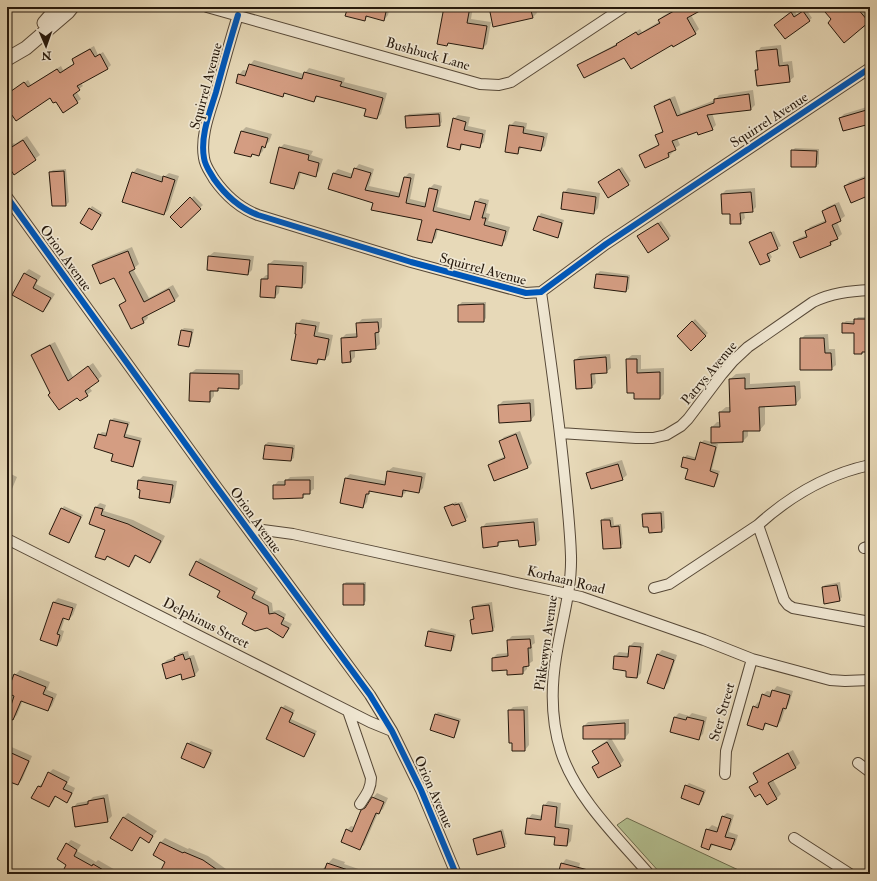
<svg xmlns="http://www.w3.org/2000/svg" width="877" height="881" font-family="'IM FELL Double Pica',serif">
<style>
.green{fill:#b3c091;stroke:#6c6c4e}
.shadow{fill:#0003}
.building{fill:#d49d82;stroke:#25180c}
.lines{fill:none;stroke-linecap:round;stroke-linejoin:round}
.minor-casing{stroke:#564837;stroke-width:12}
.tertiary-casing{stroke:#564837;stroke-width:15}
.minor{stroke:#efe6d1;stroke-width:10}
.tertiary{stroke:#efe6d1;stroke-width:13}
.cycleway-casing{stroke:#efe6d1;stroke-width:8}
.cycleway{stroke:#0057b8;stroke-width:6}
.labels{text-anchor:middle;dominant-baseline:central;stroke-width:3.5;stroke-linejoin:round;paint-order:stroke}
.street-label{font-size:14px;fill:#25180c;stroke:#efe6d1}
</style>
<rect width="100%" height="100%" fill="#e7d9b8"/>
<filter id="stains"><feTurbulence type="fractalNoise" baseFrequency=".005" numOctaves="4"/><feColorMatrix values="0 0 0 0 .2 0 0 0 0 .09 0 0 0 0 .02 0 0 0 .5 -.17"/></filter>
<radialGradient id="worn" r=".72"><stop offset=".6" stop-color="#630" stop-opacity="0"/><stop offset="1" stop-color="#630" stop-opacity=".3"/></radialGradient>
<path class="green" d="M627,818L747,874H661L617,825Z"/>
<path class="shadow" d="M349,7H390L388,15L384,20L368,16L365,20Z
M445,7H473L471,19L491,22L487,44L483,48L449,42L447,45Z
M490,7H535L537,13L532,18Z
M679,7H701L691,15L699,29L695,33L672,44L624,57L579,66L583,62L618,43L640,29L642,32L660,21L659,20L663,16Z
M827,7H865L870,15V19L868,21L833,19Z
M806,9L812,18L785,38L778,22L794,10L797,15Z
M781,45L783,62L792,61L794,77L789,81L756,70L759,68L757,52L761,47Z
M94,46L98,55L103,52L111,65L108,68L81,83L83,86L76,91L81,99L77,102L56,100L50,97L7,106V94L28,80L31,85L61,66L63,70L75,63L73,59L76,56Z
M254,60L304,74L309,68L345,78L344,82L387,93L381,114L377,118L367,108L318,96L314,101L285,93L283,95L239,75L243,70L248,71L250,65Z
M753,90L755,105L751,109L712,113L716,125L712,129L698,131L677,138L680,145L672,150L673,152L669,156L645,166L640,155L645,151L660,144L656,136L663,130L655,106L659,102L675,96L681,113L715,100L719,95Z
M870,106V123L840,118L844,114Z
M441,112L442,122L439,125L406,117L409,114Z
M458,115L470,117L468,126L486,130L484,142L479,146L464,144L459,149L454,119Z
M515,121L527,123L526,129L548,133L545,146L541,150L522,147L517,153L510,126Z
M246,127L272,134L269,142L264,146L263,151L259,155L254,153L251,156L236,152L242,131Z
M27,136L40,155L15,174L7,163V147L14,143L15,144Z
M284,144L313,151L311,155L323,159L319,171L315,175L301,172L298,184L294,188L280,148Z
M795,148L819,149V164L816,166L792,151Z
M359,164L374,169L369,186L401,193L405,177L409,173L415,174L410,199L427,203L430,188L434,184L442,186L437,207L472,216L476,202L480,198L489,200L486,213L490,214L488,221L510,227L506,240L502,245L438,229L436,238L432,242L423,219L374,202L330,189L334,173L338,169L353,174L355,169Z
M622,167L631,181L628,184L599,182Z
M137,168L164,177L169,173L179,176L168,210L164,214L133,173Z
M66,169L69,202L66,205H53L50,172L53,170Z
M870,174V197L866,199L865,196L845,186L849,182Z
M568,188L600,193L598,208L594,213L564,193Z
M755,188L756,207L752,211L744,212L745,218L740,223L730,213L722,194L726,190Z
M194,196L203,205L181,226L172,217Z
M839,202L845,216L837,222L842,234L831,244L800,257L794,243L799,238L807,235L806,231L810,227L826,220L823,211L827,207Z
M92,206L103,213L92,228L90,209Z
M541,213L564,220L560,234L557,237L539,216Z
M661,221L671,236L668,239L641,234Z
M774,231L781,246L769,252L772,257L769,260L750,242L753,239Z
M132,247L139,264L133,269L149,298L173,285L179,296L175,300L147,315L148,318L144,322L132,328L120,306L127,300L114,277L93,265L97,261Z
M214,252L254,256L252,270L248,274L209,256Z
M274,260L307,262L306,283L302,287L280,285L279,293L275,297L262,279L266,275H269V264Z
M29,269L41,276L36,284L55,294L47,307L43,311L13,294L25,273Z
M600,271L630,275L629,289L626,291L597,274Z
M462,302H486V318L484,321L459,305Z
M858,317H870V351H863L861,353L855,332L843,324L846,321H855Z
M382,318V327L379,331L380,344L375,348L355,349V357L351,361L342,338L346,334L358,333L357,324L362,319Z
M302,319L320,322L318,332L333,335L329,355L325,359H321L317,363L297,333V324Z
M695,319L708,333L691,349L678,336Z
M184,328L194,329L191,343L189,346L182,330Z
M828,334L829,349H835L836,365L831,369L801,339L805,335Z
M55,342L73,377L93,363L102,376L89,387L92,391L80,400L78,396L51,393L32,355L36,351Z
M610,354L611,368L606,372L595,373L596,383L592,387L575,360L580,356Z
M632,355H641V369L664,368V394L660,398L635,392L627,359Z
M196,369L243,370V384L238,388L220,387L217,390H214V396L210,401L190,400L191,373Z
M750,373V384L800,381L801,398L796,404L765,405V424L760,430H748V436L743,441L713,442L718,444L712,469L720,471L716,484L714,486L689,468L684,458L687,455L697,458L701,443L704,440L712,442V427L717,422H720V412L726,407H731L730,379L736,374Z
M534,399L535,415L531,420L499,405L503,401Z
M114,418L130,422L126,434L142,438L135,463L133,466L115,453L99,435L102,432L108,433L111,420Z
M520,431L532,463L528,467L495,480L489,465L493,461L506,456L500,441L504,437Z
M268,442L295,445L294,458L291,460L265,445Z
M622,460L627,475L622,479L587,473L592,469Z
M393,467L426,473L423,488L419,492L407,489L406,492L402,496L371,490L369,492L367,502L363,507L346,478L350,474L386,481L388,471Z
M7,472L17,477L12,489L7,493Z
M143,476L177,481L174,497L170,502L138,488L139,480Z
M314,476V489L302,497L274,486L278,481H286L290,477Z
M456,502L457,503L462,502L468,517L465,520L445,507L448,505Z
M100,503L106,505L104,511L133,520L165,536L154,558L150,562L136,555L133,562L129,566L108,556L105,559L106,529L96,507Z
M64,506L83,515L71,539L68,542L62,509Z
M664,511L665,528L662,531L650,532L649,526L643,515L645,512Z
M613,517L614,525L621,524L623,544L620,547L602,521L604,518Z
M538,518L540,540L536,544L519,539L502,541L498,545L482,528L486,523Z
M200,558L258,588L255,594L272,603L273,611L279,610L286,614L284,620L292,624L287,633L283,636L248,613L221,591L197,562Z
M346,582H366V601L363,604L344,584Z
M840,582L842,597L840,600L823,587L825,585Z
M58,598L77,604L73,615L69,619L65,618L61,630L64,631L61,641L57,645L41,640L54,602Z
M492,602L495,627L493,630L471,620L474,617L473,608L476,605Z
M431,628L456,634L453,648L450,650L429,631Z
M534,635L535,643L532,645L533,661L527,665V669L523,673L493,658L497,654L509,653L508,640L512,636Z
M634,642L644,643L641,673L637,677L627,670L614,668L615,656L619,652L629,653L630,646Z
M662,650L677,655L668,683L664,687L648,682L658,654Z
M188,651L189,656L194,655L199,670L195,675L183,679L181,673L163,664L167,660L175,657L179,653Z
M20,670L50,682L47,690L57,694L52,706L48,710L23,700L17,715L13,719L7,717L15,696V675Z
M777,686L793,691L789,704L785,709L781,721L777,726L767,723L763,729L754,707L758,702L760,703L763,695L767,691L772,692Z
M285,705L295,710L291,719L317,731L306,753L304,756L282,708Z
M528,706L529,745L525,750H513L509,711L513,707Z
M438,712L461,719L456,734L453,737L436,714Z
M679,713L689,716L692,713L707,717L703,734L699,738L675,717Z
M629,719V733L625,738L584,726L588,722Z
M611,738L624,760L620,765L593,767L599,762L593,751L597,747Z
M191,741L213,750L207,764L204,767L188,744Z
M7,745L32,756L22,780L18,784L7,780Z
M793,750L800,763L796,767L773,780L781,794L777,798L767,804L761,792L750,787L758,781L754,773L758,769Z
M53,769L70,777L67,784L75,788L71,797L67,801L56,796L53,802L49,806L33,798L39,786L44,782L49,773Z
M689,783L706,790L702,801L699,804L686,786Z
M377,793L388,798L383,809L378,813L364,845L359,849L347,830L351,826L355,827L362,811Z
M108,794L112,816L107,821L73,808L77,803L89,801L93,797Z
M548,801L561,803L559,823L573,825L571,841L567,845L556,836L528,819L532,814L543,816L544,806Z
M128,813L157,831L149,841L141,837L132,849L111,837L124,817Z
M727,813L734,815L729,832L738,835L735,845L731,849L713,845L709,849L707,830L712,825L719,828L722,817Z
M503,829L507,844L504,846L474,839L476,837Z
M165,838L188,849L189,848L208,856L230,872L228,874H162L167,861L154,855L161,842Z
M71,840L81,845L77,851L96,862L98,860L117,871L115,874H63L68,864L67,844Z
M333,858L345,862L344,864L373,874H320L321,871Z
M566,859L580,863L578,872L587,874H559L562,864Z"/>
<path class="building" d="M348,7H387L384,21L366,16L365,21L345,16Z
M444,7H470L467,23L487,26L483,49L448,43L447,46L437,44Z
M489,7H530L533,18L493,27Z
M681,7H707L687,18L696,34L673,47L672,45L631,69L624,58L584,78L577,65L617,45L616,44L636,32L638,35L660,23L658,20Z
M831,7H856L869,22L844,43L828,23L831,19L825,12Z
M803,11L810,21L785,39L774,25L791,12L794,17Z
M90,49L95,57L100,54L108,69L77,86L80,90L73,95L78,103L63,113L56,102L53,103L50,98L16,121L7,108V94L24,82L28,87L57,69L60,73L74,64L72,59Z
M777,49L779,66L788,65L790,82L757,86L755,70H758L756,51Z
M249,64L302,79L304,72L342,82L340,86L383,98L377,119L364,116L366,109L336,101L316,96L314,102L284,93L283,97L236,83L238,74L245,76Z
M749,94L751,110L707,115L713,130L698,135L697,132L672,141L676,150L668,153L669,157L645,168L639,155L659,145L655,135L663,132L654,106L670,99L677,116L714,103V99Z
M870,109V124L843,131L839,118Z
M439,114L440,126L406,128L405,116Z
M453,118L466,122L464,130L483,134L480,148L461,144L460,150L447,147Z
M509,125L524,127L523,133L544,137L541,151L519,147L518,154L505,152Z
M241,131L268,138L265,148L262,146L259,156L252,154L251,157L234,153Z
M23,140L36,160L14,175L7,164V150Z
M279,147L309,155L308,160L319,163L316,177L299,172L294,189L270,183Z
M791,150L817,151L816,167H791Z
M354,168L371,173L365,190L399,197L404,177L411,178L406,203L425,207L429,188L438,190L433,211L470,220L475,201L486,204L482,218H486L484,225L506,231L502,246L436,229L432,243L417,240L422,220L371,210L373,203L328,189L333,173L351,178Z
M619,169L629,185L608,198L598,182Z
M64,171L66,206H52L49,172Z
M132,172L162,182L163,176L175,180L164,215L122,202Z
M870,176V195L851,203L844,186Z
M563,192L596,197L594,214L561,209Z
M751,192L753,212L740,213L741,224H730V214H722L721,194Z
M190,197L201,209L181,228L170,217Z
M835,205L841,221L832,225L838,239L830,242L831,245L800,258L793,242L807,237L805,231L826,222L822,211Z
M89,208L101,215L92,230L80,223Z
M538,216L562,223L558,238L533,230Z
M658,223L669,239L648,253L637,236Z
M771,232L778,249L767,254L770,261L760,265L749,242Z
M128,251L135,269L129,272L144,302L169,289L175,301L142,318L144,323L131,329L119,305L126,301L114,278L100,284L92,265Z
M208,256L250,260L248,275L207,270Z
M268,264L303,266L302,288L276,286L275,298L260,297L261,279H268Z
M24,273L37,280L33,288L51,298L43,312L12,295Z
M596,274L628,277L626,292L594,288Z
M484,304V322H458V305Z
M854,319H870V352H862V354H854V333H842V323L854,324Z
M692,321L706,336L691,351L677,336Z
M378,322L379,332L375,333L376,349L350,351L351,362L342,363L341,338L357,337L356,323Z
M296,323L316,326L314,336L329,339L325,360L318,359L317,364L291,360L296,334H295Z
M181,330L192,332L189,347L178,345Z
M800,338H824L825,353H831L832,370H800Z
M50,345L68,381L88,366L99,381L85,391L88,396L80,401L77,398L59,410L48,395L50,393L31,355Z
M606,357L607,373L591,374L592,388L576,389L574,360Z
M626,359H637V373L660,372V399H634V393H627Z
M190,373L239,374V389L218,388V391H210V402L189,401Z
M745,378V389L795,386L796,405L759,407L760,431H743V442L711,443V427H720L719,412H730L729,379Z
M530,403L531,421L499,423L498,405Z
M110,420L128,424L124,437L140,441L133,467L111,461L113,454L94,448L98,434L106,436Z
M516,434L528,468L494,481L488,465L505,458L499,441Z
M700,442L716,447L710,471L718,474L714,487L685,479L688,469L681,467L683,457L695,460Z
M265,445L293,448L291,461L263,459Z
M618,464L623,480L591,489L586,473Z
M387,471L422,477L419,493L403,490L402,497L369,491V494H366L363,508L340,503L345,478L385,485Z
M138,480L173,485L170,503L139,498L140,490L137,489Z
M285,480H310V494H303V498L273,499V485H285Z
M453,504L454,505L459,504L466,521L452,526L444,507Z
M95,507L103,509L101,515L128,524L161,541L150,563L135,555L129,567L107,556L105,560L95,557L105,530L89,524Z
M61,508L81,517L69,543L49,534Z
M661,513L662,532L649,533L648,527H643L642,514Z
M601,520H610L611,527L619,526L621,548L603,549Z
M534,522L536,545L519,547L518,540L498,542V546L483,548L481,527Z
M196,561L255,592L252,598L268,606L269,614L275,613L284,618L281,624L289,628L283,638L267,628L255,631L242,624L247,613L217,597L220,591L189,575Z
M343,584H364V605H343Z
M837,585L840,601L824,604L822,587Z
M53,602L73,608L69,620L63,618L57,634L60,635L57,646L40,640Z
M489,605L493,631L472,634L470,620L474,619L472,607Z
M428,631L454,636L451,651L425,646Z
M530,639L531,648H528L529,666L523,667V674L507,675V670L492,671V658L508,656L507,640Z
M629,646L641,647L637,678L626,677V671L613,669L614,656L628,657Z
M183,654L185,660L190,658L195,676L182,680L181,674L166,679L162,664L175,660L174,657Z
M657,654L674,660L664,689L647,683Z
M14,674L46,687L43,694L53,698L48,711L21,701L13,720L7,718L14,696L7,693Z
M772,690L790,695L786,709L783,708L777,727L765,723L763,730L747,725L753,706L758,708L762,694L770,697Z
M281,707L293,713L289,722L315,734L304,757L266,739Z
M508,710H524L525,751H512V743H509Z
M435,714L459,721L454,738L430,730Z
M674,717L686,720L687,717L704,721L699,740L670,732Z
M625,723V739H583V726Z
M607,742L621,766L598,778L592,767L599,763L592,751Z
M187,743L211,753L204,768L181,758Z
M7,751L29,761L18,785L7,781Z
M788,753L796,768L768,783L777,799L767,805L760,794L755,797L749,787L758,782L753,773Z
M48,772L67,782L63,789L72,793L67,803L55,796L49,807L31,798L38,786L41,787Z
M685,785L704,792L699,805L681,798Z
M372,797L384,802L379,814L376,813L360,850L341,842L346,829L352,832L361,810L365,808Z
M104,798L108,822L75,827L72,807L88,804V801Z
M543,805L557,807L555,827L569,829L567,846L554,845L555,837L525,834L527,818L541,820Z
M722,816L731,819L725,837L735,839L731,850L711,844L709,850L701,847L706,829L717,832Z
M123,817L153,836L149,843L140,837L132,851L110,838Z
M501,831L505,847L477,855L473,839Z
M160,842L183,853L184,852L203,860L223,874H159L165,862L153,855Z
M66,843L77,850L74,856L92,866L93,864L110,874H67L63,871L66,865L57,859Z
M327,863L354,872V874H323Z
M561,863L592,871L591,874H558Z"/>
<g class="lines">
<defs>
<path id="minor" d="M207,7L480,84L499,85L511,82L624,7
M238,15C230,41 223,66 216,92C210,112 200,136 204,158C205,166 210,172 214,179C226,196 239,208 258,215L411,262L526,293L541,292L606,244L870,68
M7,197L213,482L370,695L392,731L421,790L456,874
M541,292C549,348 557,404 563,461C566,492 570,524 571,556C572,590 561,624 556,657C551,688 551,721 561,752C576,798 618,838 649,874
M560,433L636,438H653L666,435L681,426L688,419L722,374L733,361L748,347L813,302C831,293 850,291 870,290
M758,525C790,496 828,474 870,465
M248,528L293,534L581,597L704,640L752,659L830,680L845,681L870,680
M7,539L370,722L392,731
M864,548L870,546
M654,588L669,584L758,525L784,600L788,605L793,608L870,622
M348,711L371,778C371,789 366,795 360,804
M858,763L870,772
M725,774L726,751L752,659
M794,838L850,874"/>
<path id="tertiary" d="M44,23L58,7
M7,59L26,48L68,12L72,7"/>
</defs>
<use href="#minor" class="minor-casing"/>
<use href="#tertiary" class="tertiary-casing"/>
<use href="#minor" class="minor"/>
<use href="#tertiary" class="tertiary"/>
<defs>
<path id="cycleway" d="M238,15C230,41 223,66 216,92C210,112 200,136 204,158C205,166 210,172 214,179C226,196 239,208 258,215L411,262L526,293L541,292L606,244L870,68
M7,197L213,482L370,695L392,731L421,790L456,874"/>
</defs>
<use href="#cycleway" class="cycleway-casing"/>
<use href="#cycleway" class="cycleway"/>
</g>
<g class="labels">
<g class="street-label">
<text transform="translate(428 54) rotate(16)">Bushbuck Lane</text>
<text transform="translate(206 86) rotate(-75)">Squirrel Avenue</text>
<text transform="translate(769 120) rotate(-33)">Squirrel Avenue</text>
<text transform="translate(66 258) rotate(54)">Orion Avenue</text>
<text transform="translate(483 269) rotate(15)">Squirrel Avenue</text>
<text transform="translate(709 373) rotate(-50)">Patrys Avenue</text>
<text transform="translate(256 520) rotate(54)">Orion Avenue</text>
<text transform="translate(566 580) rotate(14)">Korhaan Road</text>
<text transform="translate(206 623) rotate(27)">Delphinus Street</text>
<text transform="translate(546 643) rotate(-82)">Pikkewyn Avenue</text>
<text transform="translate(722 712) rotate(-74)">Ster Street</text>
<text transform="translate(434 792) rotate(66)">Orion Avenue</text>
</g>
</g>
<rect width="877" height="881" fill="none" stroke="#e7d9b8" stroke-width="24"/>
<rect x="8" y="8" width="861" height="865" fill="none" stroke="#25180c" stroke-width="2"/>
<rect x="12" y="12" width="853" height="857" fill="none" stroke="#25180c"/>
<g transform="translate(46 46) rotate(178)" stroke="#efe6d1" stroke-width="3" paint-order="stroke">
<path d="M0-3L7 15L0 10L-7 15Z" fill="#25180c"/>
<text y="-6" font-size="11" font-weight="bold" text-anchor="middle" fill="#25180c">N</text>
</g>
<rect width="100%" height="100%" filter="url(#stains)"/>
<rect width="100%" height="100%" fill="url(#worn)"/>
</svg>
